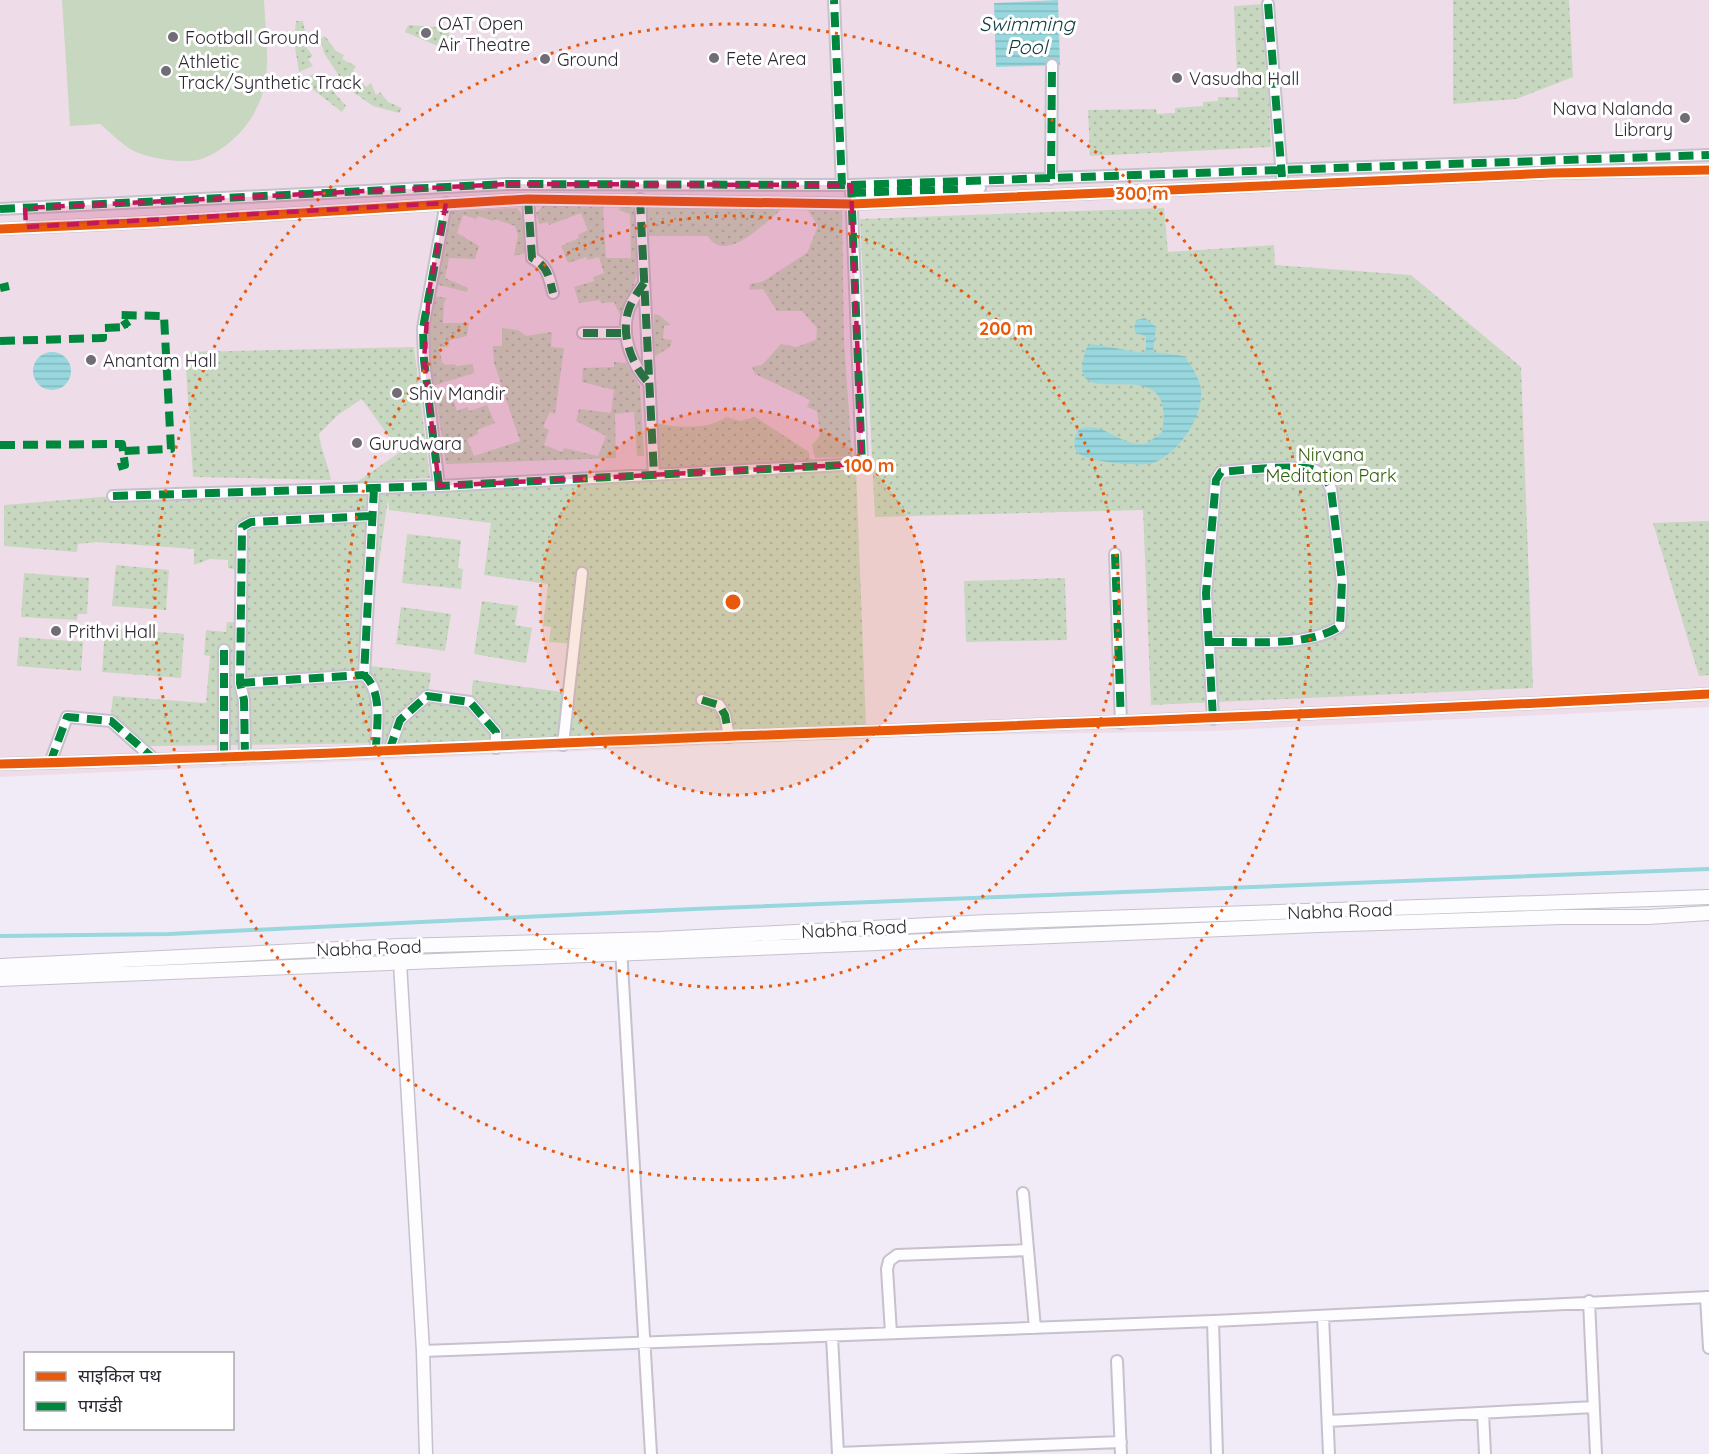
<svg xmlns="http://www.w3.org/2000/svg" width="1709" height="1454" font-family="Quicksand,'Noto Sans Devanagari',sans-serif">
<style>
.education{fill:#eedde8}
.grass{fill:url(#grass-dots);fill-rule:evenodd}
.garden{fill:#c8d7c0}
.water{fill:url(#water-rules)}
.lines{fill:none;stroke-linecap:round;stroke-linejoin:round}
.stream{stroke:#97d7dd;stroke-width:4}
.minor-casing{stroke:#c6c1cc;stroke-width:14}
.tertiary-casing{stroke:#c6c1cc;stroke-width:15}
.secondary-casing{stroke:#c6c1cc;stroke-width:16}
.minor{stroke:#fdfcfe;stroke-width:10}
.tertiary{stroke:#fdfcfe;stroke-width:12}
.secondary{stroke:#fdfcfe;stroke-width:14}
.quiet{stroke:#00873e;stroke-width:8;stroke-dasharray:15 8;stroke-linecap:butt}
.cycleway-casing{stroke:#fff;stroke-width:13}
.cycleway{stroke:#e8590c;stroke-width:9}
.marked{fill:#c2185b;fill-opacity:0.2;stroke:#c2185b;stroke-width:4.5;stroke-dasharray:12 8;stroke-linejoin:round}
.ring{fill:none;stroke:#e8590c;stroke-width:3;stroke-dasharray:3 6}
.poi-dot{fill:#716c76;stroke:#fff;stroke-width:2}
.labels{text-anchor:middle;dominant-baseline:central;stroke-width:6;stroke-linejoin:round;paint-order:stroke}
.poi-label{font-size:18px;fill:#2c2731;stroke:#fff;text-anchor:start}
.park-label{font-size:18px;fill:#325e09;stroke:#fff}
.street-label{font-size:18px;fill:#2c2731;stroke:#fff}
.water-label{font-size:20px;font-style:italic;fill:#103d3f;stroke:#fff}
.centre{fill:#e8590c;stroke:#fff;stroke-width:3}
.ring-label{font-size:18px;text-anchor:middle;font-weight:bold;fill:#e8590c;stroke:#fff;stroke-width:6;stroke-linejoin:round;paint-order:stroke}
</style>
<defs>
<pattern id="grass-dots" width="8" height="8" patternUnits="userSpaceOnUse" patternTransform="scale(1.5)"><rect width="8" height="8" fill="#c8d7c0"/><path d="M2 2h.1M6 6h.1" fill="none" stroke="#acb9a5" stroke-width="1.8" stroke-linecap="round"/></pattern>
<pattern id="water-rules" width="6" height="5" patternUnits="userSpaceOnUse" patternTransform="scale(1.5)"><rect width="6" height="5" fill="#97d7dd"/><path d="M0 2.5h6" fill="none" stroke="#82b9be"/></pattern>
</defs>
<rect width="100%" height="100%" fill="#f1ebf7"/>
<path class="education" d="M0,0H1709V707L1210,731L915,736L0,777Z"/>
<path class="grass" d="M1453,0H1569L1573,77L1516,99L1453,104Z
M1264,4L1271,147L1090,156L1088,110L1156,109L1157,114L1175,113V108L1203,106V102L1218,101V97H1238L1234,6Z
M296,21H303L307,42L304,44L313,56L308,59L313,66L299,72L294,41Z
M408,25L449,28V41L445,49L405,32Z
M325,36L336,51L344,55L342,59L356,66L353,71L358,75L347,88L324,53L320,39Z
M315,73L318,80L324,76L329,91L332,90L346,106L342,112L306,84L304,79Z
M361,81L366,87L371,83L376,95L380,92L388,102L402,108L399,113L373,106L353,92Z
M621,205L631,206L634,210L637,275L622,319L614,302L601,303L600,300L579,303L574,287L594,281L593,277L604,273L599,257L588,260L586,257L568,263L561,246L579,238L578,235L588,230L581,213L549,225L548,222L539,224L536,213L543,206H603L606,258H631L630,214L619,210Z
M647,205L784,207C767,221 725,266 708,236H647Z
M517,208L525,218L526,253L514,256L518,235L515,226L495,219L493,221L478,216L476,219L463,215L457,233L479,246L475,259L449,258L445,278L468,288L467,292L435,284L451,211Z
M842,208L844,342L852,457L815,458L812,445L820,436L817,411L807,407L810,400L755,374L752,367L762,365L781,344L796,347L816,340L817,328L802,311H777L763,289L749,290L750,284L762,282L807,253L818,226L807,209Z
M1164,208L1168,252L1274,245L1275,265L1411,275L1521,367L1533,688L1151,705L1143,510L875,517L860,219Z
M433,296L447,298L444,302L443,323H469L467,336L450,340L448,347H439L442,362L445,365L455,364L456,366L473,364L474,373L433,386C414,364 428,322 433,296Z
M654,314L659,315L671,325L664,326L663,339L672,340L670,347L654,357Z
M502,328L518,330L526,336L552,332L551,347L564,348L555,414L550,412L543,427L549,430L544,445L562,452L564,448L598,456L606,436L576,421L579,409L611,413L614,390L582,382L583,368L614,367V362L626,363L640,386L644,456H637L634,412L615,414L616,458L446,464L436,399L451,393L457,411L467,407L470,411L487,405L495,423L477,430L478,434L467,439L474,456L520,441L494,363L493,346H502Z
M414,347L430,478L357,482L400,452L362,399L339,414L319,434C321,451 328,463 331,480L193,477L185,352Z
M726,417L740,421L755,417L809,452L810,462L658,470L656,423C675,428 710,430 726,417Z
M856,469L866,726L483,742L150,746L111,715L113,696L206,703L210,656L204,655L206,630L226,632L227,622H234L238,570L228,568V560L210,559L194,565V549L97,542L78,544L77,552L4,546V505L113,496L389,493ZM388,499L389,510L491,523L484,575L548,584L543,626L551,627L549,642L576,644L570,693L473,680L471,702L428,696L431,673L370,666L365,660Z
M1709,521V675L1699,676L1653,523Z
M407,534L461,540L458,568L463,569L461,589L402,583Z
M116,565L169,570L166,610L112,606Z
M24,573L89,578L87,614H78L77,620L21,617Z
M1065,578L1067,640L966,642L964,581Z
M482,601L518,606L515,625L532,628L526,663L474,654Z
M401,607L451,614L445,651L396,644Z
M105,628L184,634L181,678L102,672Z
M19,637L83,642L81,671L17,666Z"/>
<path class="garden" d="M62,0H264C265,27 270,56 265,83C260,115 234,146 204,158C187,165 153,159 136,152C124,147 111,133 100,124L70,126Z"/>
<path class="water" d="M1058,0L1060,65L996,67L994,3Z
M1145,318L1156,327L1153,352L1184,356C1191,365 1199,377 1201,389C1204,417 1178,454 1153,463C1141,467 1090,462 1079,454C1071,448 1075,436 1079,429C1100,423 1109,435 1126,441C1132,444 1140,444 1146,444L1162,432C1179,339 1057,426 1087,347L1092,344L1143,353L1146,349V336L1136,333L1134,327L1137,320Z
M33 371a19 19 0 1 1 38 0a19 19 0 1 1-38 0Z"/>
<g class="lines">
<path class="stream" d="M0,936L169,934L694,909L1709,869"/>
<defs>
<path id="minor" d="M1268,4L1282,177
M1051,179L1052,65
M851,185L1709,155
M851,193L980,188
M528,199L532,258C548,266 549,277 553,293
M640,199L654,475
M0,209L507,184L842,185
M0,229L156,222L528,199L852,204L1552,173L1709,170
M644,283C638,292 631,301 628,312C621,336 632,366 649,383
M583,333H626
M439,486L424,360L423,328L446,203
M374,488L364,675C384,692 376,727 376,751
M113,496L439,486L862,464L851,185H842L834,0
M1115,554L1121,723
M1209,642C1247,641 1308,648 1340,626L1342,581L1331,489C1327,480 1322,472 1312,469C1294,465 1241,470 1221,472L1216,480L1206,593L1213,719
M224,650V758
M240,683L364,675
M702,700L719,705L725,715L729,737
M563,745L582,573
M389,751L400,720L427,696L470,702L496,732V748
M245,757L244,700L240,683L242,527L251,522L372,516
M50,763L67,717L111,721L155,760
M0,764C229,759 458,747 687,738C1028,725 1368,713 1709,694
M621,948L651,1454
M1023,1193L1035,1328
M1706,1297L1709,1348
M1589,1301L1596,1454
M1323,1316L1329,1454
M1213,1321L1217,1454
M891,1333L887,1269L889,1261L897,1255L1028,1250
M832,1336L838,1454
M423,1351L1213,1321L1709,1297
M1117,1361L1121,1454
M1483,1413L1485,1454
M1328,1421L1594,1407
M838,1453L1121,1442"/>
<path id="tertiary" d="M399,946L423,1351L426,1454"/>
<path id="secondary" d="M0,966L399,946L660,939L987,922L1709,897
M0,979L1318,925L1561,917H1648L1709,913"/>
</defs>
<use href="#minor" class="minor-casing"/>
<use href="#tertiary" class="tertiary-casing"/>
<use href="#secondary" class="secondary-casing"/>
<use href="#minor" class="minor"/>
<use href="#tertiary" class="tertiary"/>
<use href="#secondary" class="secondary"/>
<path class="quiet" d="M1268,4L1282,177
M1051,179L1052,65
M851,185L1709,155
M851,193L959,189
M528,199L532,258C548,266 549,277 553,293
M640,199L654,475
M0,209L507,184L842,185
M644,283C638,292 631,301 628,312C621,336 632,366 649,383
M0,288L9,286
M583,333H626
M0,341L103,338V328L128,327
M0,445L122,444L123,451
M118,467L125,465L123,451L171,449L164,316L120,315L128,327
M439,486L424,360L423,328L446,203
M374,488L364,675C384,692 376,727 376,751
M113,496L439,486L862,464L851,185H842L834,0
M1115,554L1121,723
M1209,642C1247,641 1308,648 1340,626L1342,581L1331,489C1327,480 1322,472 1312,469C1294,465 1241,470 1221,472L1216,480L1206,593L1213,719
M224,650V758
M240,683L364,675
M702,700L719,705L725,715L729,737
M389,751L400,720L427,696L470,702L496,732V748
M245,757L244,700L240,683L242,527L251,522L372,516
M50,763L67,717L111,721L154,759"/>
<defs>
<path id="cycleway" d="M0,229L156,222L528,199L852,204L1552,173L1709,170
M0,764C229,759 458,747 687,738C1028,725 1368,713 1709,694"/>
</defs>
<use href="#cycleway" class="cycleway-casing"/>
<use href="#cycleway" class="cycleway"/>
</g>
<path class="marked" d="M507,184L851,185L862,464L439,486L424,360L429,291L446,203L26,227L25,208Z"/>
<circle cx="733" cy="602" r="193" fill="#e8590c" fill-opacity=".12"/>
<g class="ring">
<circle cx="733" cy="602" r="193"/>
<circle cx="733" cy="602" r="386"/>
<circle cx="733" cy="602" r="578"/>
</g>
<g class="poi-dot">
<circle cx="426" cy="33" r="6"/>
<circle cx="173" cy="37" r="6"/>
<circle cx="714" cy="58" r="6"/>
<circle cx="545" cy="59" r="6"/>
<circle cx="166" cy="71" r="6"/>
<circle cx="1177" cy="78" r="6"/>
<circle cx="1685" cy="118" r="6"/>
<circle cx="91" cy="360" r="6"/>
<circle cx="397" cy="393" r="6"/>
<circle cx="357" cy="443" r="6"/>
<circle cx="56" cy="631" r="6"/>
</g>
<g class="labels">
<g class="poi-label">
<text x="438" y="23">OAT Open<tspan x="438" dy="21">Air Theatre</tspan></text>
<text x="185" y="37">Football Ground</text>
<text x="726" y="58">Fete Area</text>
<text x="557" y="59">Ground</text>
<text x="178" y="61">Athletic<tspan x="178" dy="21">Track/Synthetic Track</tspan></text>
<text x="1189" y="78">Vasudha Hall</text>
<text x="1673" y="108" text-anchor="end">Nava Nalanda<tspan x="1673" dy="21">Library</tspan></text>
<text x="103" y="360">Anantam Hall</text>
<text x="409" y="393">Shiv Mandir</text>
<text x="369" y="443">Gurudwara</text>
<text x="68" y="631">Prithvi Hall</text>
</g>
<g class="park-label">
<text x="1331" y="454">Nirvana<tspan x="1331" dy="21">Meditation Park</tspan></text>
</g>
<g class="street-label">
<text transform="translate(1340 911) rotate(-2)">Nabha Road</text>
<text transform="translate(854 929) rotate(-3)">Nabha Road</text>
<text transform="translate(369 948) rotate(-2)">Nabha Road</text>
</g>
<g class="water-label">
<text x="1027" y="23">Swimming<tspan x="1027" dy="23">Pool</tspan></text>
</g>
</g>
<circle cx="733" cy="602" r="9" class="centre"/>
<g class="ring-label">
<text x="1142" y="200">300 m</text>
<text x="1006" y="335">200 m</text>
<text x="869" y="472">100 m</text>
</g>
<rect x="24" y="1352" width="210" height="78" fill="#ffffff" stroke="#aba9ad" stroke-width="1.5"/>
<rect x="36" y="1372" width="30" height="9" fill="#e8590c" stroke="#aba9ad" stroke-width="1.5"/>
<text x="78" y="1382" font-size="18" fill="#2c2731">साइकिल पथ</text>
<rect x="36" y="1402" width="30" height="9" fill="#00873e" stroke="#aba9ad" stroke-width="1.5"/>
<text x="78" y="1412" font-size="18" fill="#2c2731">पगडंडी</text>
</svg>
